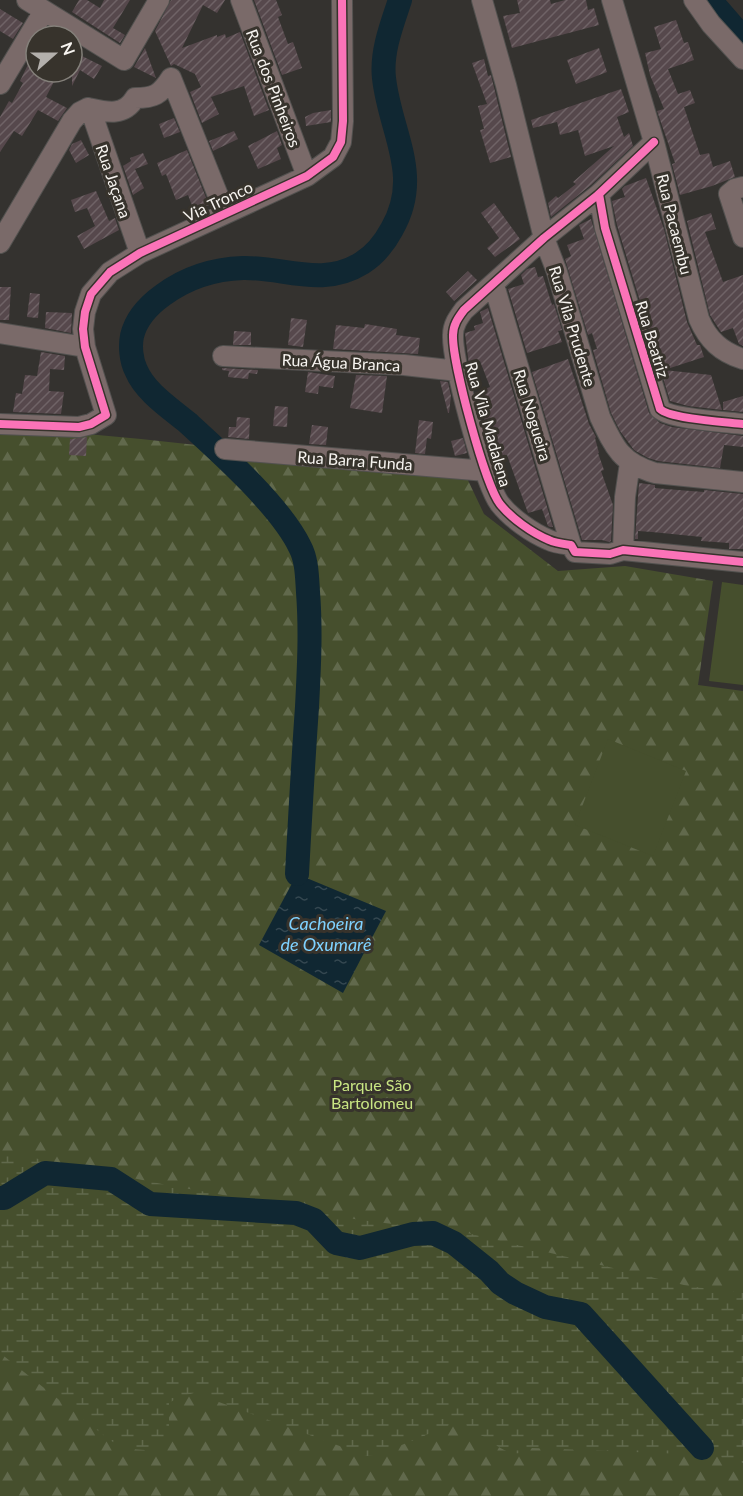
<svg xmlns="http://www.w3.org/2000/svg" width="743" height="1496" font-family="Lato,sans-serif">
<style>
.forest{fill:url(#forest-firs)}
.wetland{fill:url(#wetland-marsh)}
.garden{fill:#464f2d}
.water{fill:url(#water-ripples)}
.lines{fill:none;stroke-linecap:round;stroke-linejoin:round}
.river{stroke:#102732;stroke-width:24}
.building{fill:url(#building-hatch)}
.minor-casing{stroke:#52514f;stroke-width:22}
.minor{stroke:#7a6a69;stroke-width:20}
.cycleway-casing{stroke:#37332c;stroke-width:11}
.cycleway{stroke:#fb73b8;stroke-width:8}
.labels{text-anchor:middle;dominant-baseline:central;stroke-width:6;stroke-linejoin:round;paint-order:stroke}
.street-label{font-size:16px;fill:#f7f4f0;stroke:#37332c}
.park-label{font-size:16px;fill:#c9e583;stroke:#37332c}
.water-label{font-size:18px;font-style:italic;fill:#7fd2ff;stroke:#37332c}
</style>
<defs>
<pattern id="forest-firs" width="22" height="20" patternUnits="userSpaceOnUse" patternTransform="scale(1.5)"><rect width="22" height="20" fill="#464f2d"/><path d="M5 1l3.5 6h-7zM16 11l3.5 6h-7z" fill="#61694c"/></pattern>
<pattern id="wetland-marsh" width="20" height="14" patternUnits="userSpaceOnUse" patternTransform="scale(1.5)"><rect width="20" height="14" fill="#464f2d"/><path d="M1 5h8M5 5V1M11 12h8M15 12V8" fill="none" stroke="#61694c"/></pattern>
<pattern id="water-ripples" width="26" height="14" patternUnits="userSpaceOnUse" patternTransform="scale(1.5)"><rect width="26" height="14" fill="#102732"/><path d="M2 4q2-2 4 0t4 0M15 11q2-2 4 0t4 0" fill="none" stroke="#344750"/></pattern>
<pattern id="building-hatch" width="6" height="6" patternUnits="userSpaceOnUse" patternTransform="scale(1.5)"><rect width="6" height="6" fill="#56484c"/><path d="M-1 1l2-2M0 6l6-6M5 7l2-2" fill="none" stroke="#6f6366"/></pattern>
</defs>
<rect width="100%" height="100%" fill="#34322f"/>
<path class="forest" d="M0,426L141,439L465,474L484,514L558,571L625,566L713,581L698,685L743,691V1496H0Z"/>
<path class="wetland" d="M0,1154L19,1155L162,1184L360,1220L467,1233L688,1286L743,1293V1463L710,1455L532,1448C528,1449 523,1452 519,1453C503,1457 476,1426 457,1422L380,1454L367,1456L194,1393L179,1397L169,1403V1428L161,1442L145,1450L130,1449L111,1441L0,1353Z"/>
<path class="garden" d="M722,582L743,585V685L709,681Z
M608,739L686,771L653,856L575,825Z"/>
<path class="water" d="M297,874L386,911L343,993L259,945Z"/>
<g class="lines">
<path class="river" d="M710,0L743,38
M297,874C300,819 303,763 307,707C309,668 311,631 308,592C307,577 307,560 300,547C281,507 221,453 188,423C170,408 145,392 136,370C131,360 130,346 132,336C136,319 149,305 163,295C186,278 214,269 243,268C284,267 322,288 362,263C375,255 385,242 392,229C423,175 390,133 384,78C381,52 392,24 400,0
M0,1198H4L45,1173L111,1179L150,1204L296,1213L314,1220L336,1243L360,1248L413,1234L433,1233L454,1243L489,1271L500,1283L515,1293L545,1307L581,1314L702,1448"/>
</g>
<path class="building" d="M79,0H87L100,8L104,0H130L113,28L125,35L120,43L72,12Z
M171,0H225L217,13L203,5L182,48L217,35V37L225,34L226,38L240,32L269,110L254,116L244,86L211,97L219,114L202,123L190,92L201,87L195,74L174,64L171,66L155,31Z
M254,0H276L282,15L278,17L288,44L293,42L302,68L282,75Z
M517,0H550L551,4L565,0H586L588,10L594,8L599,25L512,48L503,16L520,13Z
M0,9L23,23L13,39L0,31Z
M676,20L684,43L688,42L694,60L668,69L678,94L690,90L695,103L684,107L700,155L709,153L713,167L730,161L735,177L712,186L680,195L672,164L675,163L657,111L664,109L650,75L645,53L661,49L654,27Z
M36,48V72H59L46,97L67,108L58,121L38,110L22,136L14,131L0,152V117L9,101L12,103L23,83L20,81Z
M145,48L156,78L134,67Z
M599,48L607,72L576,84L567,60Z
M72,51L102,66L94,79L80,70L72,86Z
M484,59L488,76L491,75L511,157L490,163L480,130L484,129L478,106L487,104L472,63Z
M621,89L629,112L617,117L624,137L629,133L633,146L591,185L551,217L548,203L556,196L558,198L576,184L573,182L614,146L585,156L578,130L560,135L557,122L533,128L531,120Z
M331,110V122L306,126L305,117L313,113Z
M174,118L180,132L164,138L159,124Z
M234,131L238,139L213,151L209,141Z
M277,131L282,145L277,148L281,159L258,169L248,146Z
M81,140L89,155L76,163L69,150L72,144Z
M187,150L209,205L194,211L188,195L176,200L166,174L162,176L157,163Z
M143,153L148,164L135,169L144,188L133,195L123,166L131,161L130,158Z
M646,178L664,229L687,322L697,345H700L704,357L664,370L711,375L722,410L688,406L670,401L617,225L612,201L625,197L622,189L625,186Z
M96,191L109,221L115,218L119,230L84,249L77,236L95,226L87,208L75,212L71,200Z
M494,203L520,239L495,257L487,248L499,238L481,213Z
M711,213L716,229L705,232L723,282L743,275V346L739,344L733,328L721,332L710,315L687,221Z
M591,219L649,413L660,423L672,427L743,436V447L724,445L720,468L658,461L648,458L634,450L620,431L611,413L593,350L597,349L592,333L588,335L565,259L571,256L567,245L584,239L579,225Z
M535,267L538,277L543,276L552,305L554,304L562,330L558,331L562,342L527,353L508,289L524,284L521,275L527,269Z
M468,271L477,280L454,301L446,292Z
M0,287H11L9,320H0Z
M30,293L40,294L38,318L27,317Z
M488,308L553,527H550L548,526L542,509L528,513L507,455L497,458L477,398L475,393L490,387L480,361L469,365L465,333L475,330L474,326L483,323L480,312Z
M46,312L72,313L71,333L45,328Z
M291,318L307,320L303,347L288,345Z
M365,324L397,329L396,335L420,338L418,354L333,349L336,325L364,328Z
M234,331L251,332V345H233Z
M41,352L65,356L64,370L50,369L49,391L64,392L61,414L13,412L16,393L22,394L25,375L37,376Z
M568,359L589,424L596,437L595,438L599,453H598L604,470L601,471L613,505L611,541L609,542L602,540H582L532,372Z
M222,368L258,370L257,374L249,373L248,379L228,377L229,371L222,370Z
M308,372L335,376L333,388L319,386L318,394L305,392Z
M356,375L387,376L382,413L350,408Z
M440,381L448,382L451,396L449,413H448Z
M743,396V412L723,410V402Z
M275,406L288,407L287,427L273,426Z
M237,417L250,418L249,439L228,437L229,427H236Z
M419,420L433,422L431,439L427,438L425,454L415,453Z
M312,425L328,427L326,445L309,444Z
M87,437L86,456L69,455L70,439Z
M463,438L467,453L455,456L451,441Z
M639,483L655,485V488L678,490L704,492V490L743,494V549H729V543L701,541L702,537L652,532L638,531V539H635Z"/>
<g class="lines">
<defs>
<path id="minor" d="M27,0L124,60L159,0
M241,0L307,176
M482,0L506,85L544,238L557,272L600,417C614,447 621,463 655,473L743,482
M612,0L654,142L699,319C708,340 721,352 743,359
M694,0L711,24L743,59
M171,78L225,213
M0,84L44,11
M88,108L91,111L140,253
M88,108C106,112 124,117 135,98C154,98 160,95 171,78
M654,142L599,194L544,238L464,310C458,318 453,325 453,335C452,362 485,485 500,504C511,518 532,533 549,540C555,543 564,544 571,545L575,552L610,554L623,550L743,562
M743,187L735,189L729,194L743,237
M599,194L605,228L660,409C670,419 726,422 743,424
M0,243L72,121L80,112L88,108
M494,285L571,545
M0,333L85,347
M223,356L404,365L458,371
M0,424L79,427L91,424L106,415L85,347L83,329L85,312L91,294L110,272L140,253L307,176L333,157L341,142L343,121L342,0
M225,449L486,471
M623,550L625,497L630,463"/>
</defs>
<use href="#minor" class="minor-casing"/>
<use href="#minor" class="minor"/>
<defs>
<path id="cycleway" d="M654,142L599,194L544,238L464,310C458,318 453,325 453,335C452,362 485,485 500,504C511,518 532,533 549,540C555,543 564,544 571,545L575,552L610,554L623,550L743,562
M599,194L605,228L660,409C670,419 726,422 743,424
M0,424L79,427L91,424L106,415L85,347L83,329L85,312L91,294L110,272L140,253L307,176L333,157L341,142L343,121L342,0"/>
</defs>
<use href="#cycleway" class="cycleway-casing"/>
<use href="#cycleway" class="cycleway"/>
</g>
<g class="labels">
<g class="street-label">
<text transform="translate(274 88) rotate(69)">Rua dos Pinheiros</text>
<text transform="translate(114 181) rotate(71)">Rua Jaçana</text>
<text transform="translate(218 201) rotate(-25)">Via Tronco</text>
<text transform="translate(675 224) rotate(76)">Rua Pacaembu</text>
<text transform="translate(573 326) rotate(73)">Rua Vila Prudente</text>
<text transform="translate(653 339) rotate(73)">Rua Beatriz</text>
<text transform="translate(341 362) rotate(3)">Rua Água Branca</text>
<text transform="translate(533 415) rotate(73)">Rua Nogueira</text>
<text transform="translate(489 424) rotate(74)">Rua Vila Madalena</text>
<text transform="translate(355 460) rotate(4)">Rua Barra Funda</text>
</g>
<g class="park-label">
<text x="372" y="1084">Parque São<tspan x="372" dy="18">Bartolomeu</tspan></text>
</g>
<g class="water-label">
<text x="326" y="923">Cachoeira<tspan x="326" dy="21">de Oxumarê</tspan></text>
</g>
</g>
<g transform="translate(54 54) rotate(69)"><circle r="28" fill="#37332c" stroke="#84807a" stroke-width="1.5"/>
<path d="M0-4.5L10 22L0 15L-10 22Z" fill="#b3b0ac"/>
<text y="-9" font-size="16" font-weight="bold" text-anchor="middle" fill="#f7f4f0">N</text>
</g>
</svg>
